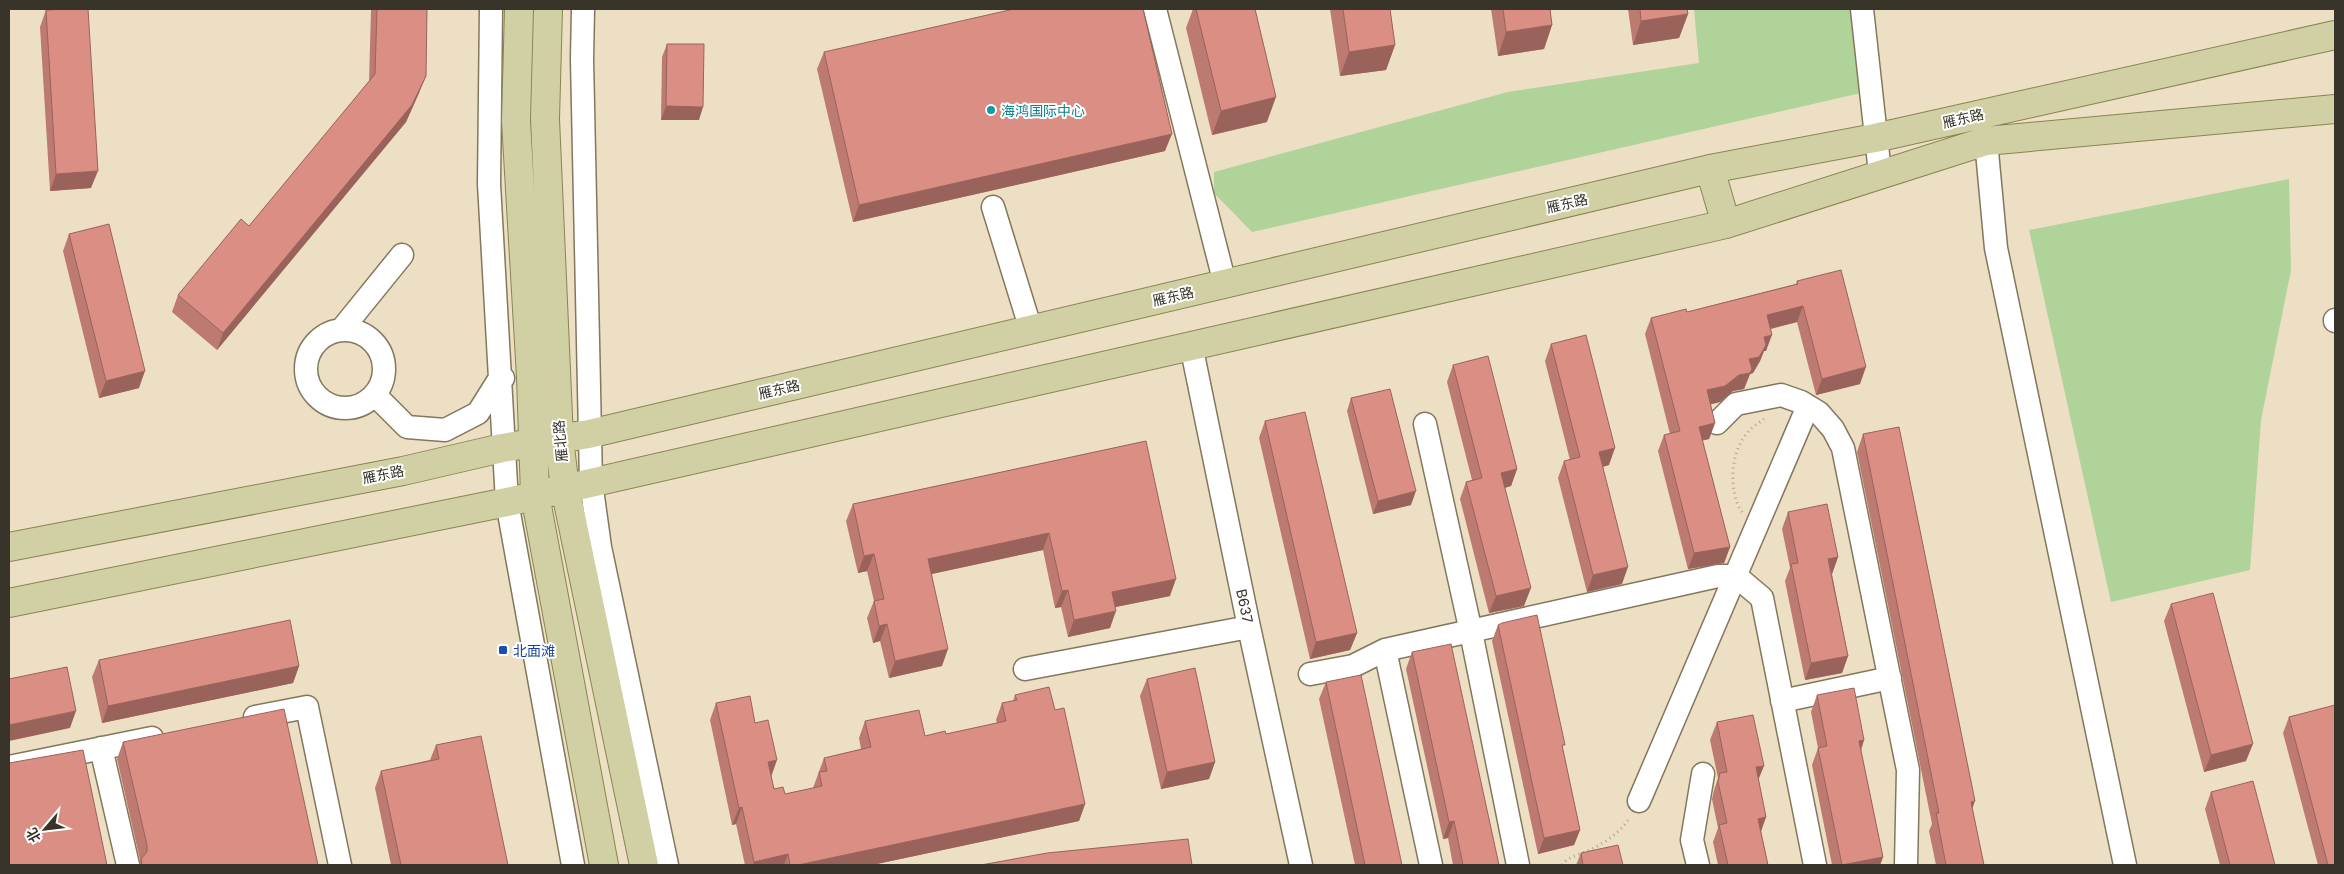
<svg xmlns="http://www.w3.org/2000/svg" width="2344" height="874" font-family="Inter,'Noto Sans SC',sans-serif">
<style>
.green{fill:#afd399}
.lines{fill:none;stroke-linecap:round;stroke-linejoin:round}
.minor-casing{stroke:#83775d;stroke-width:25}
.major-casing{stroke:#888551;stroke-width:30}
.path{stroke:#afa48e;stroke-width:3;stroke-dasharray:1 4;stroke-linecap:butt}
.minor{stroke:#fff;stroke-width:22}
.major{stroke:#d1d0a4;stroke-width:28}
.wall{fill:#bc7a71}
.shaded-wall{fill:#99635c}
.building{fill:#db8e83;stroke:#99635c}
.culture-dot{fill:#0f9aa8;stroke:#fff;stroke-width:2}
.transit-dot{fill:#1a4fb4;stroke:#fff;stroke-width:2}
.labels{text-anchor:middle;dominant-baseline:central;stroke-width:4;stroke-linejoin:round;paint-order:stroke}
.culture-label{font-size:14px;fill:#0d838f;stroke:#fff;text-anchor:start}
.street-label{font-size:14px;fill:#393429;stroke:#fff}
.transit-label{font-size:14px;fill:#164399;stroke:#fff;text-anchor:start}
</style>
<rect width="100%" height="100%" fill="#eddfc3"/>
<path class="green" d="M1694,9H1851L1861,93L1252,232L1214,193V172L1508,92L1699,63Z
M2289,179L2291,270L2261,420L2250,570L2111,602L2029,230Z"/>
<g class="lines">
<defs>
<path id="minor" d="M491,9L489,184L507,502L573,865
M583,9L582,59L591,482L600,547L667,865
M1155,9L1225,284
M1862,9L1880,173
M1986,141L1996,248L2125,865
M993,207L1031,330
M2335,320V321
M342,329L402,255
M306 369a39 39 0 1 1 78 0a39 39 0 1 1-78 0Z
M1191,345L1249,627L1301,865
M375,395L407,427L445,430L478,413L500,378H503
M1717,423L1736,404L1781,395L1801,402L1819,413L1833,429L1843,448L1908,770L1906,865
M1425,424L1471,632L1518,865
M1385,650L1718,576H1736L1762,598L1815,865
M1025,669L1249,627
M1310,674L1353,666L1385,650L1431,865
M1782,701L1890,678
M255,717L307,707L340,865
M101,748L128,865
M9,767L152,738
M1639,801L1808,406
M1698,865L1692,840L1703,774"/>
<path id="major" d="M519,9L516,121L531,377L535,495L604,865
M548,9L545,119L559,439L565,488L644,865
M1710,169L1726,224
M9,547L403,471L502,448L589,434L1710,169L1875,138L2335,35
M9,603L507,502L1726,224L1986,141L2335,109"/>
</defs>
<use href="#minor" class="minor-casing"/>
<use href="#major" class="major-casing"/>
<path class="path" d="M1742,512C1728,492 1730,449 1749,431C1753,426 1759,423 1764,419
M1562,865C1567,857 1581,854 1590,850C1606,842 1621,832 1630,817"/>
<use href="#minor" class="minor"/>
<use href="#major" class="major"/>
</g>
<path class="wall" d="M371,9H427L419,93L406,122L217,350L172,312L178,295L249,226L369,82Z
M1193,9H1255L1267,122L1212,135L1186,28Z
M1330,9H1390L1395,45L1386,70L1340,76Z
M1491,9H1550L1552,25L1544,49L1498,56Z
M1628,9H1687L1688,14L1679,38L1633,45Z
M46,10L91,188L50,191L40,27Z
M667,44L699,120H661L662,57Z
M824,52L1165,151L853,222L817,69Z
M69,234L139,388L99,398L63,251Z
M1797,281L1860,384L1816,395L1797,322L1771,329L1766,351H1764L1760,361L1753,373L1750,374L1744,389L1733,391L1720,402L1710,404L1715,423L1709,439L1702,440L1730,547L1724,563L1688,569L1658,451L1664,435L1670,434L1645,334L1651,318L1687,312L1796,284Z
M1551,344L1609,465L1603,467L1622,584L1587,592L1558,478L1564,461L1570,460L1545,361Z
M1453,365L1517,469L1511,486L1505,488L1524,606L1489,613L1460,499L1466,482L1472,480L1447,382Z
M1351,398L1411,505L1373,514L1347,411Z
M1265,421L1357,633L1350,650L1310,659L1259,438Z
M1863,434L1972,809L1984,865H1936L1929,831L1932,824L1857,452Z
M1146,441L1170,596L1115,607L1110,628L1068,637L1061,607L1055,608L1043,550L932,574L942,666L889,678L880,641L873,643L867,618L874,601L867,571L858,573L846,521L853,504Z
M1788,512L1838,557L1832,574L1848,656L1842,673L1805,680L1785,581L1790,568L1782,529Z
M2171,604L2246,761L2204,772L2164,621Z
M1498,625L1563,750L1580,830L1574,845L1538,854L1492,641Z
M1412,652L1499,865H1453L1448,838L1443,839L1406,669Z
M99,660L299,666L293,683L102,723L92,677Z
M1147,679L1215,762L1209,779L1161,789L1140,696Z
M1326,682L1402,865H1355L1319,699Z
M1015,695L1055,710L1085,804L1079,821L872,865H745L736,824L732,825L710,720L716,703L755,723L771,777L774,789L785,794L813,788L824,758L861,749L859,738L865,721L925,736L946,734L997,723L996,720L1002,703L1013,701Z
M1817,695L1864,740L1861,751L1883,857L1880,865H1832L1812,765L1818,748L1811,712Z
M2289,717L2335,865H2318L2283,733Z
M1717,722L1758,780L1766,817L1761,831L1768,865H1718L1713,842L1718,828L1712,799L1714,790L1718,778L1710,740Z
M123,742L318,865H139L140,860L117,759Z
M436,745L508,865H391L375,788L381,771L430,760Z
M2211,792L2275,865H2220L2205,809Z
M1581,853L1623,865H1576Z"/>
<path class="shaded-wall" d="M1688,14L1679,38L1633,45L1641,21Z
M1552,25L1544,49L1498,56L1506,32Z
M1395,45L1386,70L1340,76L1349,52Z
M426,76L419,93L406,122L217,350L223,333Z
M1276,97L1267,122L1212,135L1221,111Z
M666,106L703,107L699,120H661Z
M1172,134L1165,151L853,222L859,205Z
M98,171L91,188L50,191L56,174Z
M1803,306L1797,322L1761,331L1767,315Z
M1772,335L1766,351H1764L1760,361L1753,373L1750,374L1744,389L1733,391L1720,402L1701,407L1707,390L1739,375L1764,337Z
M1866,367L1860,384L1816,395L1822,379Z
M145,371L139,388L99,398L106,381Z
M1715,423L1709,439L1693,443L1699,427Z
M1615,448L1609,465L1593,469L1599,452Z
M1517,469L1511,486L1495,490L1501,473Z
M1416,491L1411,505L1373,514L1378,501Z
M1049,533L1043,550L922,576L928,559Z
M1730,547L1724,563L1688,569L1694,553Z
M874,554L867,571L858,573L864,556Z
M1838,557L1832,574L1828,559Z
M1628,567L1622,584L1587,592L1593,575Z
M1176,579L1170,596L1106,609L1112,592Z
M1531,588L1524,606L1489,613L1496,596Z
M1068,590L1061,607L1055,608L1062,591Z
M1116,611L1110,628L1068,637L1074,620Z
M887,624L880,641L873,643L879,626Z
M1357,633L1350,650L1310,659L1316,642Z
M948,649L942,666L889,678L895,661Z
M1848,656L1842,673L1805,680L1811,663Z
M299,666L293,683L102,723L108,706Z
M76,711L70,728L9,741V725Z
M1864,740L1858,757L1859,741Z
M2253,744L2246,761L2204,772L2211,755Z
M777,760L771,777L768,762Z
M1215,762L1209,779L1161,789L1167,772Z
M1764,766L1757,783L1756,767Z
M1975,801L1969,818L1971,802Z
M1085,804L1079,821L872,865H798Z
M742,807L736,824L732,825L739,808Z
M1766,817L1760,834L1758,819Z
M1454,821L1448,838L1443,839L1449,822Z
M1580,830L1574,845L1538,854L1544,838Z
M788,854L784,865H753L754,862Z
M1883,857L1880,865H1842Z"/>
<path class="building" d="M69,9H88L98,171L56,174L46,10Z
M377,9H427L426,76L412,105L223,333L178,295L241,219L249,226L375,74Z
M1014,9H1143L1172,134L859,205L824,52Z
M1196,9H1255L1276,97L1221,111Z
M1343,9H1390L1395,45L1349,52Z
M1503,9H1550L1552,25L1506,32Z
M1640,9H1687L1688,14L1641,21Z
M667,44H704L703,107L666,106Z
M109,224L145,371L106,381L69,234Z
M1841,270L1866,367L1822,379L1803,306L1767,315L1772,335L1764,337L1766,345L1759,357L1749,359L1752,369L1750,373L1739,375L1725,386L1707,390L1715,423L1699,427L1730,547L1694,553L1664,435L1680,431L1651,318L1686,309L1687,312L1798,284L1797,281Z
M1586,335L1615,448L1599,452L1628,567L1593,575L1564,461L1580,457L1551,344Z
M1488,356L1517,469L1501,473L1531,588L1496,596L1466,482L1482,478L1453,365Z
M1390,389L1416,491L1378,501L1351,398Z
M1305,412L1357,633L1316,642L1265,421Z
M1899,427L1975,801L1971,802L1984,865H1946L1936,813H1939L1863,434Z
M1146,441L1176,579L1112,592L1116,611L1074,620L1068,590L1062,591L1049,533L928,559L948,649L895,661L887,624L879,626L874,601L884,599L874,554L864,556L853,504Z
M1827,504L1838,557L1828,559L1848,656L1811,663L1791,564L1798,563L1788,512Z
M2213,593L2253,744L2211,755L2171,604Z
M1537,615L1565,745H1562L1580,830L1544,838L1498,625L1502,623Z
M290,620L299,666L108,706L99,660Z
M1451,644L1499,865H1463L1454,821L1449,822L1412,652Z
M67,667L76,711L9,725V679Z
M1195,668L1215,762L1167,772L1147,679Z
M1361,675L1402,865H1365L1326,682Z
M1049,687L1055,710L1064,708L1085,804L798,865H790L788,854L754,862L742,807L739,808L716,703L750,696L755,723L768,720L777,760L768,762L774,789L783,787L785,794L822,786L819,772L827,771L824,758L871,747L865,721L919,710L925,736L945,731L946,734L1006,721L1002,703L1017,700L1015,695Z
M1854,688L1864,740L1859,741L1883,857L1842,865L1818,748L1827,746L1817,695Z
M2335,705V865H2328L2289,717Z
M284,709L318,865H142L141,859L147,852V845L123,742Z
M1753,715L1764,766L1756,767L1766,817L1758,819L1768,865H1728L1719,825L1727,823L1718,782L1720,773L1727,772L1717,722Z
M481,736L508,865H401L381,771L439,759L436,745Z
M83,750L107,865H9V763Z
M2253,781L2275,865H2230L2211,792Z
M1188,839L1192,865H981L1047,853Z
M1618,845L1623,865H1583L1581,853Z"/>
<circle class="culture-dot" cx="991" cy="110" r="5"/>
<rect class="transit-dot" x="498" y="645" width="10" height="10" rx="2.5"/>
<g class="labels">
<g class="culture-label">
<text x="1001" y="110">海鸿国际中心</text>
</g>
<g class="street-label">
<text transform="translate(1963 118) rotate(-13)">雁东路</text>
<text transform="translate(1567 203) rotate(-13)">雁东路</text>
<text transform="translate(1173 296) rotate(-13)">雁东路</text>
<text transform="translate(779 389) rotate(-13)">雁东路</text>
<text transform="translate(560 441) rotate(-95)">雁北路</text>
<text transform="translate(383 474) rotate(-11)">雁东路</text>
<text transform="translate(1245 606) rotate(78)">B637</text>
</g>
<g class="transit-label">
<text x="513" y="650">北面滩</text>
</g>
</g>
<rect width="2344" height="874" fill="none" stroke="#393429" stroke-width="20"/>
<g transform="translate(45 829) rotate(242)" stroke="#ffffff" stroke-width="4" paint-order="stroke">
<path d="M0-4L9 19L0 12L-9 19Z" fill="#393429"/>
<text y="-8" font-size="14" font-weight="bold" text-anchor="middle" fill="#393429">北</text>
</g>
</svg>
